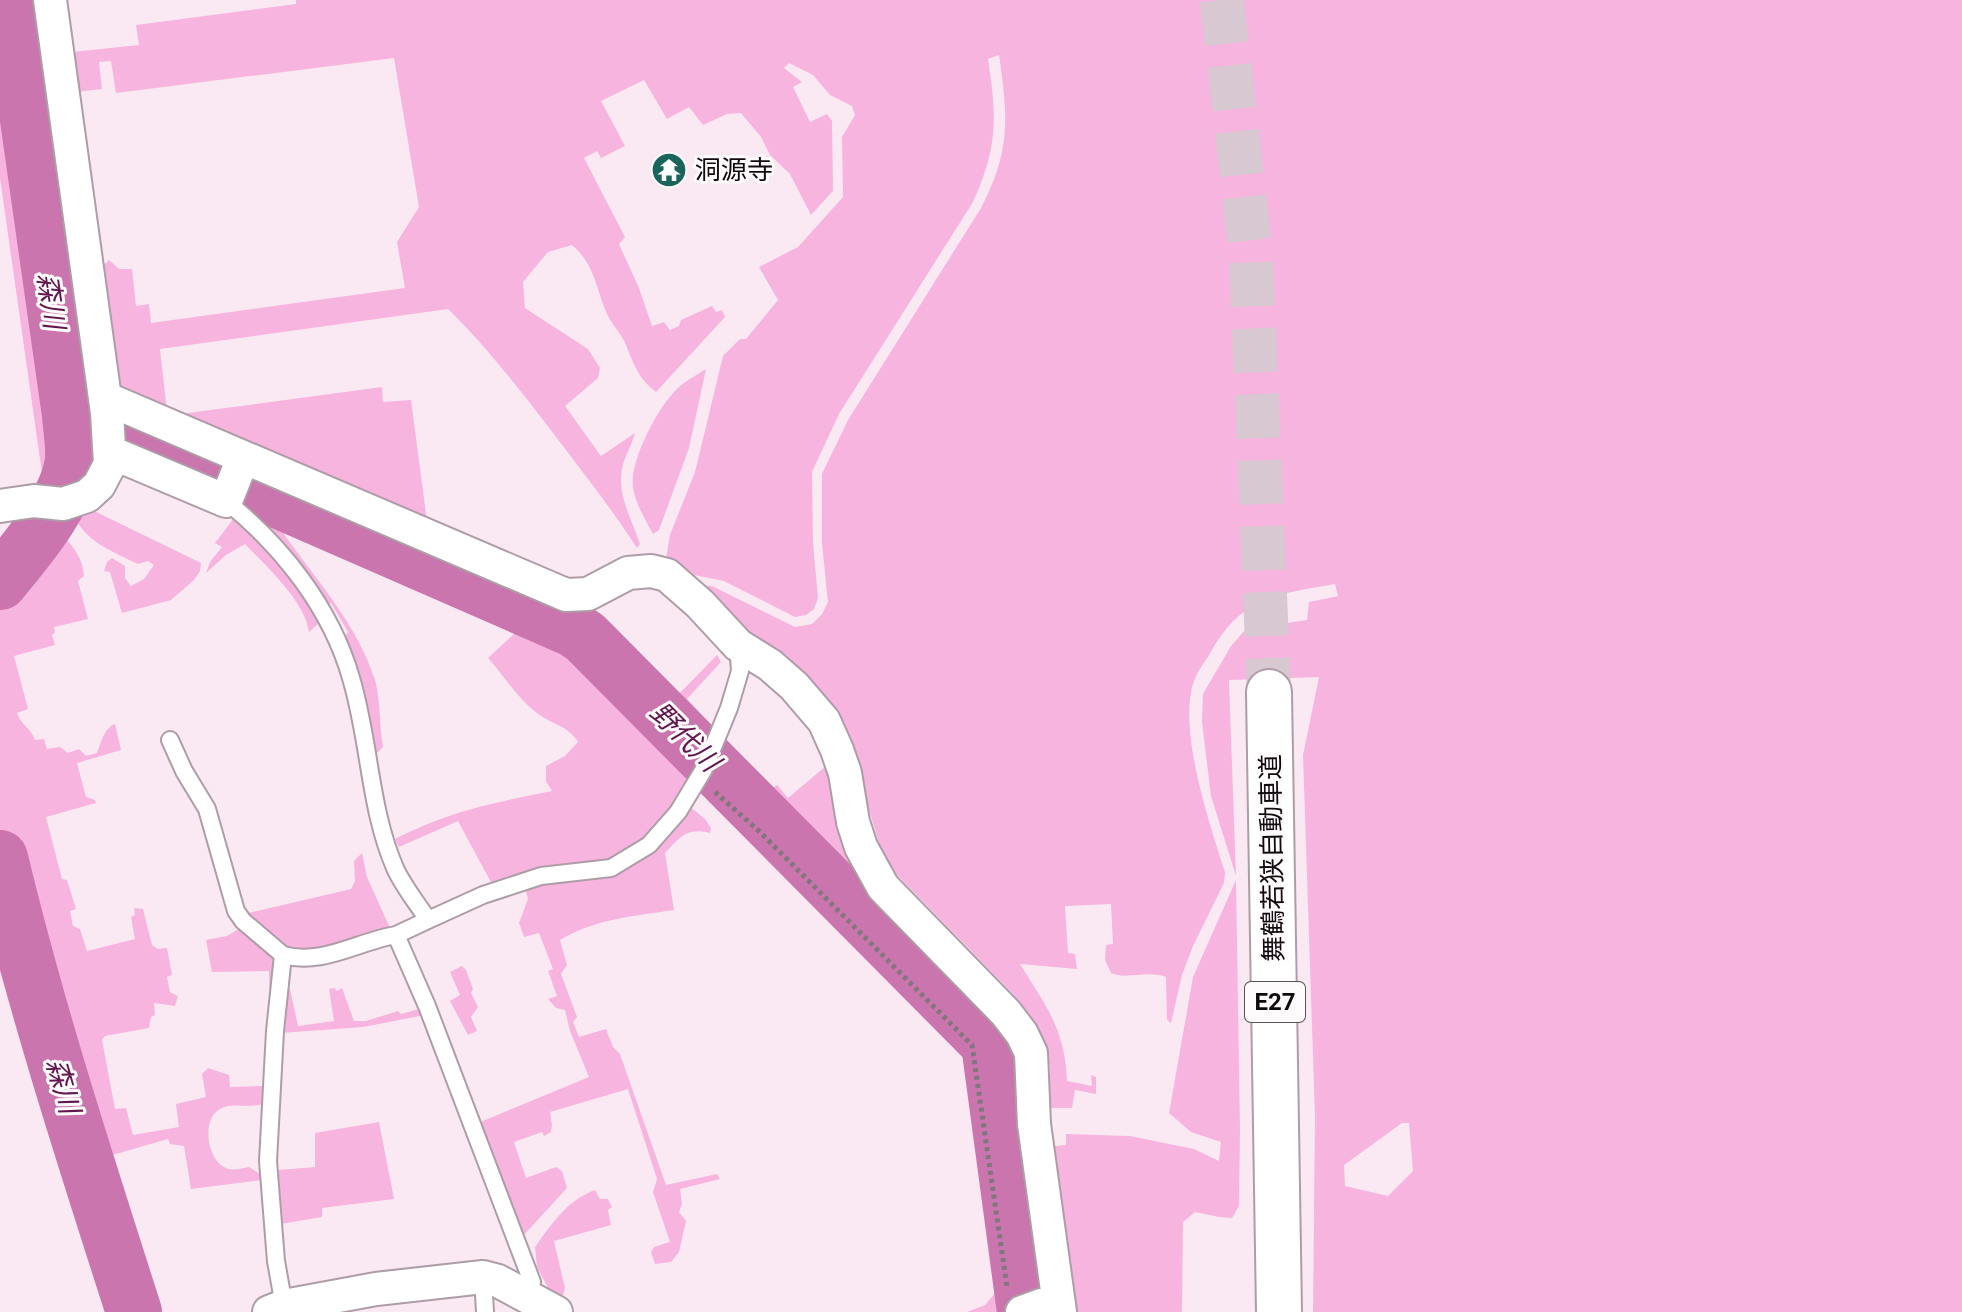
<svg xmlns="http://www.w3.org/2000/svg" width="1962" height="1312" font-family="Roboto,'Noto Sans JP',sans-serif">
<style>
.green{fill:#f7b4df;fill-rule:evenodd}
.lines{fill:none;stroke-linecap:round;stroke-linejoin:round}
.river{stroke:#ca75ad;stroke-width:56}
.motorway-tunnel{stroke:#d7c8d1;stroke-width:44;stroke-dasharray:44 22;stroke-linecap:butt}
.service-casing{stroke:#ad9da7;stroke-width:20}
.minor-casing{stroke:#ad9da7;stroke-width:36}
.motorway-casing{stroke:#ad9da7;stroke-width:48}
.path{stroke:#81767c;stroke-width:5;stroke-dasharray:4 4;stroke-linecap:butt}
.service{stroke:#fff;stroke-width:16}
.minor{stroke:#fff;stroke-width:32}
.motorway{stroke:#fff;stroke-width:44}
.labels{text-anchor:middle;dominant-baseline:central;stroke-width:6;stroke-linejoin:round;paint-order:stroke}
.shield{fill:#fefbfd;stroke:#575256;stroke-width:2}
.shield-label{font-size:24px;font-weight:bold;fill:#100a0e}
.poi-label{font-size:26px;fill:#100a0e;stroke:#fefbfd;text-anchor:start}
.street-label{font-size:26px;fill:#100a0e;stroke:#fefbfd}
.water-label{font-size:28px;font-style:italic;fill:#62164e;stroke:#fefbfd}
</style>
<rect width="100%" height="100%" fill="#fae9f3"/>
<path class="green" d="M0,0H5L64,457L59,478L53,490L44,487L0,178Z
M18,0H38L93,415L77,407Z
M296,0H1962V1312H1313L1315,1117L1303,755L1319,677L1229,680L1236,876L1211,796L1202,722L1203,694L1231,646L1246,629L1307,620L1309,602L1338,596L1335,584C1307,589 1278,592 1253,606C1232,618 1221,634 1209,655C1204,663 1197,672 1194,681C1177,729 1210,825 1225,872L1224,883L1193,946L1182,975L1171,1023L1167,1020L1166,977C1147,970 1126,980 1111,973L1105,960L1106,945L1113,944L1111,904L1065,906L1068,953L1075,954L1077,969L1020,964C1046,1006 1065,1029 1067,1081L1092,1086L1091,1075L1096,1077V1094L1075,1090L1072,1108H1050V1066L1039,1032L1014,995L896,874L881,850L864,793L801,678L740,625L701,585L712,586L795,627L812,624L822,614L828,602L822,544V474L848,420L981,208C1011,150 1008,117 999,55L988,59C997,118 998,146 973,202L839,414L812,472L813,543L818,598L814,609L806,615L795,617L724,581L684,573L666,558L670,535L695,472L723,356L740,339H746L778,300L759,267L798,247L843,197L842,137L855,115L852,106L830,95L813,75L789,63L784,68L802,82L793,87L810,122L827,114L832,121L833,191L811,215L790,174L770,155L761,137L741,113L727,114L703,125L689,107L667,119L644,80L601,101L625,146L601,158L597,151L584,158L625,237L619,244L639,288L652,326L664,322L670,330L679,326L681,320L712,306L716,312L722,310L725,317L656,392C639,379 634,365 626,345C622,335 614,327 609,318C596,292 596,265 572,245L548,252L523,282L525,308L588,349L600,368L598,378L565,406L601,456L635,433C632,445 624,457 622,469C617,496 632,519 640,544L637,548C611,508 582,471 553,433C520,390 487,347 448,309L160,349L167,411L126,393L117,382L101,268L109,260L119,269H132L136,306L149,304L151,323L405,288L397,242L419,207L394,58L116,93L111,61L99,62L102,89L77,92L72,52L139,45L136,25L296,4ZM1402,1123H1409L1413,1171L1388,1196L1345,1186L1344,1165Z
M706,369L689,448L659,530L653,534C645,519 636,505 633,488C629,462 657,409 675,391C683,382 695,376 706,369Z
M382,387L383,402L411,400L427,521L173,415Z
M120,419L229,463L230,473L119,427Z
M80,426L92,433L95,472L70,490C85,471 82,449 80,426Z
M245,472L592,611L602,621L599,626L673,700L717,655L721,662L687,699L713,727L705,751L584,627L242,479Z
M268,503L576,637L700,761L685,794L646,841L609,861L493,886L458,821L399,847L395,839C449,811 493,803 552,791L546,781V766L565,756L578,742C569,727 555,725 541,716C519,701 505,677 488,658L526,623L289,526L284,534C317,581 357,624 375,680C381,702 379,725 383,747L377,753L373,749L344,638L348,632L331,603L326,605L262,521Z
M86,507L201,563L200,571L194,580L171,600L122,613L110,572L104,571L107,562L112,558L125,566V578L131,586L144,579L154,565L148,561L138,564C115,553 89,543 76,520Z
M234,518C270,545 296,585 320,622L309,632C305,601 266,566 245,544L226,555L206,573L210,562L222,547L215,543Z
M57,529C70,543 83,556 84,576L78,581L88,619L54,627L55,633L52,635L55,645L14,656L28,709L17,713C21,725 31,728 35,740L44,739L47,749L60,747L68,753L79,749L86,756L97,753C101,743 104,728 115,724L121,750L77,763L86,797L95,800L96,803L46,817L62,879L67,880L76,909L70,911L73,926L80,929L87,951L135,939L131,917L135,915L134,908L143,909L152,945L158,949L167,948L172,975L167,977L170,992L178,996L175,1006L154,1003L155,1015L151,1017L149,1028L105,1036L102,1040L115,1109L126,1108L133,1135L179,1127L176,1104L206,1097L202,1074L208,1068L229,1075L230,1087L267,1086L266,1103C249,1110 230,1100 217,1111C202,1123 208,1159 224,1167C232,1172 241,1168 249,1167L260,1174L261,1180L191,1189L184,1146L170,1144L168,1139L109,1156L156,1312H141L75,1104L24,930L0,831V590Z
M723,741L765,793L777,785L788,798L826,766L840,824L1016,1050L1043,1291L1031,1298L994,1040L716,760Z
M711,772L983,1045L1018,1300L1013,1293L1001,1298L1000,1312H967L985,1305L995,1293L978,1136L964,1054L743,825L701,789Z
M689,806L705,819L711,828L710,833C687,827 680,837 665,853L674,910C634,916 595,919 560,940L567,965L561,974L577,1017L573,1022L579,1037L606,1029L613,1047L620,1054L666,1185L717,1174L720,1179L680,1189L682,1204L679,1212L686,1221L679,1252L671,1262L655,1264L651,1252L654,1247L670,1242L653,1192L657,1179L628,1089L550,1112L552,1125L551,1132L544,1136L542,1132L514,1142L526,1178L556,1167L562,1171L567,1188L523,1236L478,1123L589,1077L570,1031L565,1010L556,1008L548,999L557,996L548,971L553,969L539,933L524,937L519,923L528,899L525,888L543,881L592,878Z
M362,853L367,877L390,928L328,951L285,952L244,914L351,889L355,881L354,861Z
M0,865L40,1022L34,1023L30,1019L0,901Z
M1236,880L1240,1130L1239,1206L1232,1218L1219,1217L1195,1212L1183,1222L1182,1312H1072L1055,1146L1066,1145V1134L1130,1136L1194,1149L1219,1161L1221,1142L1191,1132L1169,1113L1193,977Z
M245,925L279,955L270,1014L269,971L212,972L206,940L227,936Z
M462,966L466,970L473,989L471,993L478,1007L471,1017L477,1031L468,1035L450,1001L460,995L450,972Z
M283,987L290,989L298,1026L334,1021L329,989L335,988L336,991L342,988L354,1021H366L398,1011L401,1014L422,1008L425,1015L363,1027L281,1033Z
M65,1105L129,1312H122L55,1106Z
M379,1122L394,1199L322,1208V1217L281,1224L278,1170L315,1167V1133Z
M595,1190L600,1199H608L612,1207L608,1210L611,1225L554,1241L565,1288L563,1295L554,1299L537,1267L535,1247C552,1224 567,1200 595,1190Z"/>
<g class="lines">
<path class="river" d="M70,415L243,485L573,629L585,637L989,1044L1025,1312
M0,582C26,550 69,501 73,459C74,445 71,429 70,415L11,0
M0,858C37,1012 86,1162 134,1312"/>
<path class="motorway-tunnel" d="M1222,0L1251,256L1269,692"/>
<defs>
<path id="service" d="M226,501C282,546 331,608 351,678C370,741 369,808 395,868C403,886 417,903 428,920L396,935L427,1006L532,1282L530,1297
M170,740L184,771L207,809L236,911L243,921L283,955
M428,920L483,895L541,876L611,868L649,845L678,812L704,769L729,708L740,671L738,645
M483,1277L485,1312
M284,1306L276,1261L268,1161L275,1031L283,955C322,966 359,941 396,935"/>
<path id="minor" d="M105,398L566,595L588,594L628,573L651,571L667,575L700,604L738,645L770,665L794,686L824,721L837,750L845,773L853,822L861,847L883,887L1006,1013L1022,1034L1031,1053L1034,1124L1060,1312
M110,452L226,501L243,458
M0,506L34,501L63,504L87,496L99,485L110,464L107,413L50,0
M269,1312L284,1306L376,1289L483,1277L498,1281L556,1312
M1022,1312L1058,1299"/>
<path id="motorway" d="M1269,692L1279,1312"/>
</defs>
<use href="#service" class="service-casing"/>
<use href="#minor" class="minor-casing"/>
<use href="#motorway" class="motorway-casing"/>
<path class="path" d="M715,792L760,832L972,1045L1007,1287"/>
<use href="#service" class="service"/>
<use href="#minor" class="minor"/>
<use href="#motorway" class="motorway"/>
</g>
<defs>
<symbol id="temple-disc" viewBox="-11 -11 22 22"><circle r="9.5" fill="#1b645b" stroke="#fefbfd"/><path d="M0-6L5-2H3V0L6.5 2.5H4V6H1.5V3h-3V6H-4V2.5H-6.5L-3 0V-2H-5Z" fill="#fff"/></symbol>
</defs>
<g fill-rule="evenodd">
<use href="#temple-disc" x="649" y="150" width="40" height="40"/>
</g>
<g class="labels">
<rect class="shield" x="1245" y="982" width="60" height="40" rx="6"/>
<g class="shield-label">
<text x="1275" y="1002">E27</text>
</g>
<g class="poi-label">
<text x="695" y="170">洞源寺</text>
</g>
<g class="street-label">
<text transform="translate(1272 858) rotate(-91)">舞鶴若狭自動車道</text>
</g>
<g class="water-label">
<text transform="translate(51 301) rotate(82)">森川</text>
<text transform="translate(685 737) rotate(45)">野代川</text>
<text transform="translate(63 1086) rotate(74)">森川</text>
</g>
</g>
</svg>
